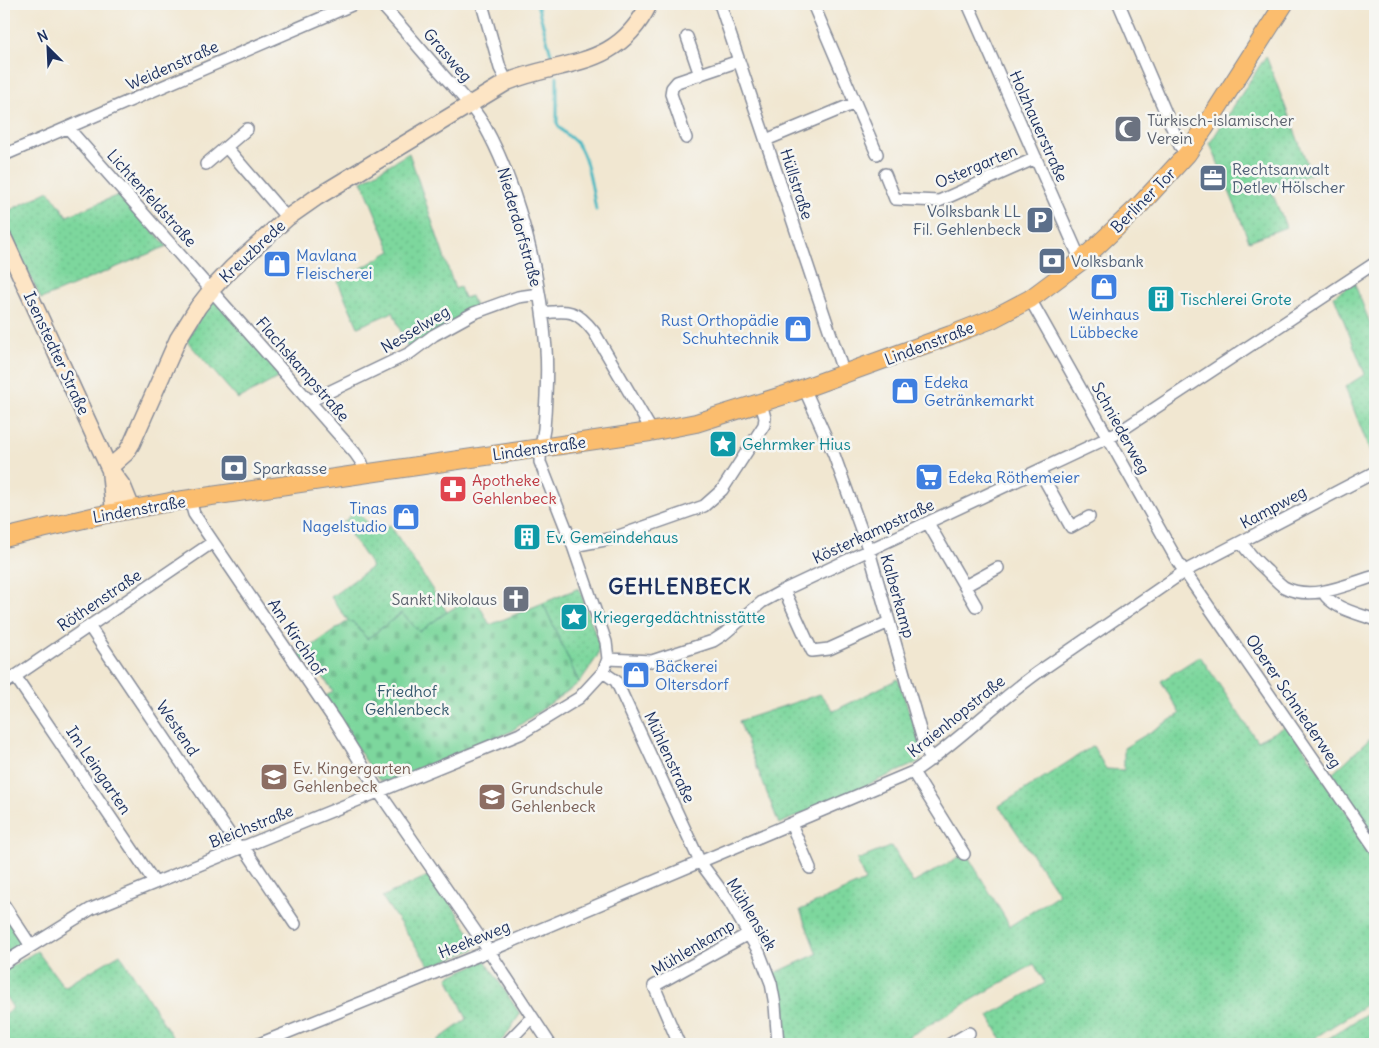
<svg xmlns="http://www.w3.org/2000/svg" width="1379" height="1048" font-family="Delius,sans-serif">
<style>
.grass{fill:url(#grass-dots);stroke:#4c837e}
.cemetery{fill:url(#cemetery-stones);stroke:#4c837e}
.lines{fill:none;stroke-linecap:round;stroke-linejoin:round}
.stream{stroke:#4ab9c2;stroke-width:3}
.street-casing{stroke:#868b98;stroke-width:14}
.secondary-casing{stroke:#868b98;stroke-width:19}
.primary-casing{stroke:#868b98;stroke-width:20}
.street{stroke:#fff;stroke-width:11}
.secondary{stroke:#fde5c5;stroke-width:16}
.primary{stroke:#fbbd6e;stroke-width:18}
.labels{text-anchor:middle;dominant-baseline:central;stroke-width:5;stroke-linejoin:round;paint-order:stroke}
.street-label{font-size:16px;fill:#1b2f5e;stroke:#f6f6f2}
.worship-label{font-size:16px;fill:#5b616d;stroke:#f6f6f2;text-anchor:start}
.service-label{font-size:16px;fill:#4e5e75;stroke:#f6f6f2;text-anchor:start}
.shop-label{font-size:16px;fill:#366cbe;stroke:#f6f6f2;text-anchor:start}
.culture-label{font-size:16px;fill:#0d838f;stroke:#f6f6f2;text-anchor:start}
.health-label{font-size:16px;fill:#be3a42;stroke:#f6f6f2;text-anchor:start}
.park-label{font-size:16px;fill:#34596e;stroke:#f6f6f2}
.education-label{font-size:16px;fill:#785e54;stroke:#f6f6f2;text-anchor:start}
.district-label{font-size:21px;font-weight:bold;letter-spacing:1px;fill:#1b2f5e;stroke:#f6f6f2}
</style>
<defs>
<pattern id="grass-dots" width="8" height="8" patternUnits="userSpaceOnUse" patternTransform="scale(1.25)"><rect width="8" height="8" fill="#7dd79d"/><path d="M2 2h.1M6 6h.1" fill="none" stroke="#6bb98a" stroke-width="1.8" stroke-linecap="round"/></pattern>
<pattern id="cemetery-stones" width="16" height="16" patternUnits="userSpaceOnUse" patternTransform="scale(1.25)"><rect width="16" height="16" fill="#7dd79d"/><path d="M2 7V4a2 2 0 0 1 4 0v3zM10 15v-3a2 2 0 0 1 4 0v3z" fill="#6bb98a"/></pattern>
</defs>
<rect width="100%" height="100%" fill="#f6f6f2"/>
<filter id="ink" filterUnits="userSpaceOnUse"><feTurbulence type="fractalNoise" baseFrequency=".02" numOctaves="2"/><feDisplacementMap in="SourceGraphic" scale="10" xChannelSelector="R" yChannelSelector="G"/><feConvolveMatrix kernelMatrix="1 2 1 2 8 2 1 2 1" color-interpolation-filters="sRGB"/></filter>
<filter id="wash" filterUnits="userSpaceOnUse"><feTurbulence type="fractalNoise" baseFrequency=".0096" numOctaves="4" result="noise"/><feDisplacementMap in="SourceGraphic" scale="20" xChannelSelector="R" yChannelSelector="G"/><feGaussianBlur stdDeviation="1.12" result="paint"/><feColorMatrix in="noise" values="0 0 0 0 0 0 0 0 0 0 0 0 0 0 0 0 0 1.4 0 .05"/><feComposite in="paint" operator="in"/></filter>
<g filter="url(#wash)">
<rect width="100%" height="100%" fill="#f1e7d1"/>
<path class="grass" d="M1266,56L1311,174L1271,190L1286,227L1249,241L1210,143Z
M409,153L455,289L460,287L464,298L471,296L476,309L408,349L393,312L358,327L338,282L391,251L362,181Z
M49,191L67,216L121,194L167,246L41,299L4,221V213Z
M1354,282L1375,336V464L1345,387L1365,374L1334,296Z
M216,301L280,373L278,378L238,399L187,341L198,320L210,303Z
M356,511L376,531L390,525L447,612L419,632L401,613L367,639L353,622L348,621L331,597L372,567L343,523Z
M579,588L600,647L597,657L579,683L543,603Z
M1200,656L1257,741L1288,725L1375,854V999L1305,1044H1004L989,1016L1045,983L1034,964L896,1044H783L781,1038L784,1018L773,974L817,954L800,910L865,881L857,860L892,846L913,883L966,853L1010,926L1059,894L999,806L1093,746L1106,769L1124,770V748L1180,714L1161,681Z
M898,679L923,752L919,762L779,824L739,721L820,694L834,711Z
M1375,734V841L1331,775Z
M432,874L475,941V949L430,967L382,897Z
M4,913L22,941L19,945L4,955Z
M37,951L64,987L120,954L177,1044H4V1015L13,1008L4,994V971Z
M485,960L520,1014L505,1037L497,1044H440L438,1040L467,1019L448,977Z
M1375,1008V1044H1320Z"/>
<path class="cemetery" d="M474,596L490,625L543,603L579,683L510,732L387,783L379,780L323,698L333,691L310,658L300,663L296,657L348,621L353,622L367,639L402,613L419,632L447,612Z"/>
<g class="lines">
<path class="stream" d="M537,4L553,61
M557,77V123C561,134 572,136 578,145C588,158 593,193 596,210"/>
</g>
</g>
<g filter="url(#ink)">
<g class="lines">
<defs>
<path id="street" d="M482,4L500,68L507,82
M720,4L844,374
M813,4L877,154
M968,4L1081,261
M1119,4L1180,146L1187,154
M687,37L700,75
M68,128L355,453L362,463L364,473
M686,138L671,94L672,88L677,82L739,61
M766,140L855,103
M226,147L247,129
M4,155L354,4
M206,164L226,147L287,218
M885,174L895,199L939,201L1036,158
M1030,299L1178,562L1375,848
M543,313C570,310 577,310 594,332L649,426L650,432
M804,388L834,455L869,551L924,744L931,760
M310,401L410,353L434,335L474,313L518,297L539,294
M1039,470L1071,527L1089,517
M190,500L194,514L335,721L379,792L489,951L550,1044
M928,523L976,606
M1241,542C1248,553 1257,562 1267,571C1272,576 1278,583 1284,587C1312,602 1348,584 1375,576
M573,546L610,539L704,506L722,490L764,425L765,418L761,403
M965,586L998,568
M784,590L812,651L829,649L889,622
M1323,592C1333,609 1357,613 1375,620
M89,626L239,848
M608,659L652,661L713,641L724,634L762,602L784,590L1116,434L1375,263
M603,672L616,681L700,862L729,901L759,952L771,983L775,1005L778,1044
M15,676L155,883
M4,684L213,542
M913,772L964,854
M791,824L810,868
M243,846L295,924
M4,905L31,946
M4,963L91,909L520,734L579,698L603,672L608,659L606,642L573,546L540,462C540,450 542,441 544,429C546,402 548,376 546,349C541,279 519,187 484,125C473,106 457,91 443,75C422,51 402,27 381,4
M259,1044L489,951L913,772C957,743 994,704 1037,673L1185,571L1375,472
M506,1044L532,1017
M679,1044L654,986L748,934
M950,1044L969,1033"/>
<path id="secondary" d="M4,239L109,468L123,487L132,509
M109,468L126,453L132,443L178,339L198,307L212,289L232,268L287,218L317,197L507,82C563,59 617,70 649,4
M110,470L114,512"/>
<path id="primary" d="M4,538L96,516L170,502L650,432L696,423L788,394L951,335L992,319L1030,299L1081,261L1139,206L1187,154L1204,129L1284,4"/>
</defs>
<use href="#street" class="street-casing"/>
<use href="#secondary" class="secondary-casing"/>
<use href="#primary" class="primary-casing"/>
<use href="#street" class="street"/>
<use href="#secondary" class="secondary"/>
<use href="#primary" class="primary"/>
</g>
</g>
<defs>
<symbol id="mosque-square" viewBox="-11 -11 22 22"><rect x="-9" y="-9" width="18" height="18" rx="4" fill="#6b7280" stroke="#f6f6f2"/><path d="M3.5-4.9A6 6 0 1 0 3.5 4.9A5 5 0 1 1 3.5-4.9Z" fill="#fff"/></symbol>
<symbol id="office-square" viewBox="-11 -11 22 22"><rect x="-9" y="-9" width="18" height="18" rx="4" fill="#5c6f8a" stroke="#f6f6f2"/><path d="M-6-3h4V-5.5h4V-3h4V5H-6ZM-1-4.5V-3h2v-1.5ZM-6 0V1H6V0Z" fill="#fff"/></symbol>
<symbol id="parking-square" viewBox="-11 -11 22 22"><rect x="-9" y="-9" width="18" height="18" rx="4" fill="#5c6f8a" stroke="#f6f6f2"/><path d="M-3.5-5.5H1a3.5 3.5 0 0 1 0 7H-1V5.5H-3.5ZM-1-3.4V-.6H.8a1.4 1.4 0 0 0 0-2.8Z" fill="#fff"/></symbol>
<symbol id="bank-square" viewBox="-11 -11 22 22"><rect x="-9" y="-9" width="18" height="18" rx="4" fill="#5c6f8a" stroke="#f6f6f2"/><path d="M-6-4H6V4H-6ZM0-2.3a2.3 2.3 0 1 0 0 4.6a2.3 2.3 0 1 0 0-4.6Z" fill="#fff"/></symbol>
<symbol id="shop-square" viewBox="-11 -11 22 22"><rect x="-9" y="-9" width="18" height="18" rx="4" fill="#3f7fe0" stroke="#f6f6f2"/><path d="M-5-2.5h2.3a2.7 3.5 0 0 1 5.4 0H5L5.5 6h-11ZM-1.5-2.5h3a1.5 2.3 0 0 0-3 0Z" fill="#fff"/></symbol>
<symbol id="building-square" viewBox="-11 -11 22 22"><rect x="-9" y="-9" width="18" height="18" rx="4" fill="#0f9aa8" stroke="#f6f6f2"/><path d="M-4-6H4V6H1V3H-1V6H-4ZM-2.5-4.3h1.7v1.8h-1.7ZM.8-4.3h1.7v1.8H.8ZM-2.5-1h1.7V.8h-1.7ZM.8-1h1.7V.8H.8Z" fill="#fff"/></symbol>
<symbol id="sight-square" viewBox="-11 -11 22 22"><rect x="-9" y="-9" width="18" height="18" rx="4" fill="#0f9aa8" stroke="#f6f6f2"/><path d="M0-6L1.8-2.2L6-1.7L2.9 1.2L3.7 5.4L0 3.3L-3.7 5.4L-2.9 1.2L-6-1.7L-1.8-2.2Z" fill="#fff"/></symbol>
<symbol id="supermarket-square" viewBox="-11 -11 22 22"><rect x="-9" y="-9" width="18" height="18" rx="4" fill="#3f7fe0" stroke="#f6f6f2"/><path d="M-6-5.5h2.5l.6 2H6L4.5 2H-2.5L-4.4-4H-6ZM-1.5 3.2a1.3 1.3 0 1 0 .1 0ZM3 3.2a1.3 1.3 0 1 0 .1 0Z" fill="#fff"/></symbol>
<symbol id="pharmacy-square" viewBox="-11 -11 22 22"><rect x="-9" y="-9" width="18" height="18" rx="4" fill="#e0444e" stroke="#f6f6f2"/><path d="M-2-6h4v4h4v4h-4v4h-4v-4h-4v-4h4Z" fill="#fff"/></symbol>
<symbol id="church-square" viewBox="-11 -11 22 22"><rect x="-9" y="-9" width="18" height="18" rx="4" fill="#6b7280" stroke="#f6f6f2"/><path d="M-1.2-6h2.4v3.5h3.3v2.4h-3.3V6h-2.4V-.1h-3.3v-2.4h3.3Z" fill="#fff"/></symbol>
<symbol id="school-square" viewBox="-11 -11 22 22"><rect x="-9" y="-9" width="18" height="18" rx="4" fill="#8d6e63" stroke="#f6f6f2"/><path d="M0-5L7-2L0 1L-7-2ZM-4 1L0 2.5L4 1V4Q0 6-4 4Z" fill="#fff"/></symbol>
</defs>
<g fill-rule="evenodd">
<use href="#mosque-square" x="1112" y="113" width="32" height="32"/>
<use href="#office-square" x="1197" y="162" width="32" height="32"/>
<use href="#parking-square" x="1024" y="204" width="32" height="32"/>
<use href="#bank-square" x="1036" y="245" width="32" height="32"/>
<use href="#shop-square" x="261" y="248" width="32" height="32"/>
<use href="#shop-square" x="1088" y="271" width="32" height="32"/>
<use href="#building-square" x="1145" y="283" width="32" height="32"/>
<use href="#shop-square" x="782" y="313" width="32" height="32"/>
<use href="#shop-square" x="889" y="375" width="32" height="32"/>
<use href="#sight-square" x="707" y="428" width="32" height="32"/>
<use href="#bank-square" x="218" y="452" width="32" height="32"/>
<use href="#supermarket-square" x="913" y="461" width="32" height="32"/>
<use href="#pharmacy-square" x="437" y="473" width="32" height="32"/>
<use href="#shop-square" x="390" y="501" width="32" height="32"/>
<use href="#building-square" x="511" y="521" width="32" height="32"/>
<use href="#church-square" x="500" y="583" width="32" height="32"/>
<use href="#sight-square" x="558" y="601" width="32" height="32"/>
<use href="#shop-square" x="620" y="659" width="32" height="32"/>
<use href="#school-square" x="258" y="761" width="32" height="32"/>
<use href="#school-square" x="476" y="781" width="32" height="32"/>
</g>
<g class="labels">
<g class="street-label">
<text transform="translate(448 55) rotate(49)">Grasweg</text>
<text transform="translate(172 65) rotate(-24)">Weidenstraße</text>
<text transform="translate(1039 126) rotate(66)">Holzhauerstraße</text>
<text transform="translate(976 166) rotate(-23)">Ostergarten</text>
<text transform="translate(797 184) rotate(72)">Hüllstraße</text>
<text transform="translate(152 198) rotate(48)">Lichtenfeldstraße</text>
<text transform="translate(1143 200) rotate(-45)">Berliner Tor</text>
<text transform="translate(520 227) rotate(74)">Niederdorfstraße</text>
<text transform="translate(252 251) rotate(-43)">Kreuzbrede</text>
<text transform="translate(415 329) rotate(-31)">Nesselweg</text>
<text transform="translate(929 343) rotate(-21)">Lindenstraße</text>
<text transform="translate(57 353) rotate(65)">Isenstedter Straße</text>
<text transform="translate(303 369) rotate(49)">Flachskampstraße</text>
<text transform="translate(1121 428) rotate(61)">Schniederweg</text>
<text transform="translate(539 448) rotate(-8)">Lindenstraße</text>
<text transform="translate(1273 507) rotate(-28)">Kampweg</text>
<text transform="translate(139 509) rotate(-10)">Lindenstraße</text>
<text transform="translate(873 531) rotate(-25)">Kösterkampstraße</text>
<text transform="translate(898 596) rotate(74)">Kalberkamp</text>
<text transform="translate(99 600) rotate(-34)">Röthenstraße</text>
<text transform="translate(297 637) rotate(56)">Am Kirchhof</text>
<text transform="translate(1294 701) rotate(56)">Oberer Schniederweg</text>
<text transform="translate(956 716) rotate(-39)">Kraienhopstraße</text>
<text transform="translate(178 728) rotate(56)">Westend</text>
<text transform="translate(670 757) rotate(65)">Mühlenstraße</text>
<text transform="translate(99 770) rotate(56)">Im Leingarten</text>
<text transform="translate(251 826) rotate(-22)">Bleichstraße</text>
<text transform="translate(752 914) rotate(59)">Mühlensiek</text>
<text transform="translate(474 939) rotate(-22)">Heekeweg</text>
<text transform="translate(693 947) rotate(-31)">Mühlenkamp</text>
</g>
<g class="worship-label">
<text x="1147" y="120">Türkisch-islamischer<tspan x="1147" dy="18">Verein</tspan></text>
<text x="497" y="599" text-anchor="end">Sankt Nikolaus</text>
</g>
<g class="service-label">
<text x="1232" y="169">Rechtsanwalt<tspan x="1232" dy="18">Detlev Hölscher</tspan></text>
<text x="1021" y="211" text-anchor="end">Volksbank LL<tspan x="1021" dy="18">Fil. Gehlenbeck</tspan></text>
<text x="1071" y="261">Volksbank</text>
<text x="253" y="468">Sparkasse</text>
</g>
<g class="shop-label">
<text x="296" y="255">Mavlana<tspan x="296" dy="18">Fleischerei</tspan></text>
<text x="1104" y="314" text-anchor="middle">Weinhaus<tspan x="1104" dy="18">Lübbecke</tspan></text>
<text x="779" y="320" text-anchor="end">Rust Orthopädie<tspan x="779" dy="18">Schuhtechnik</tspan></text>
<text x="924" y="382">Edeka<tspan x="924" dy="18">Getränkemarkt</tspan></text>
<text x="948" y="477">Edeka Röthemeier</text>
<text x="387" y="508" text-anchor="end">Tinas<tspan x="387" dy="18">Nagelstudio</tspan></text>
<text x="655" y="666">Bäckerei<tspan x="655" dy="18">Oltersdorf</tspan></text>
</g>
<g class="culture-label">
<text x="1180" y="299">Tischlerei Grote</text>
<text x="742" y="444">Gehrmker Hius</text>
<text x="546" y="537">Ev. Gemeindehaus</text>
<text x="593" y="617">Kriegergedächtnisstätte</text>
</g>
<g class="health-label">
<text x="472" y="480">Apotheke<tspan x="472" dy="18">Gehlenbeck</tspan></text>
</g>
<g class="park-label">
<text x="407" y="691">Friedhof<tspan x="407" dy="18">Gehlenbeck</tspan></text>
</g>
<g class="education-label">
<text x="293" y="768">Ev. Kingergarten<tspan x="293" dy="18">Gehlenbeck</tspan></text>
<text x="511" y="788">Grundschule<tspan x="511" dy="18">Gehlenbeck</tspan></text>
</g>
<g class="district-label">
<text x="680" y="586">GEHLENBECK</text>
</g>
</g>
<rect width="1379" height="1048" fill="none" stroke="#f6f6f2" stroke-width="20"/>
<g transform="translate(48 48) rotate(336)" stroke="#f6f6f2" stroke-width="4" paint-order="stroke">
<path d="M0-4L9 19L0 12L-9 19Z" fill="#1b2f5e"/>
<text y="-8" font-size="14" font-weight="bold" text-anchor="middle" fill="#1b2f5e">N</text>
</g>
</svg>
